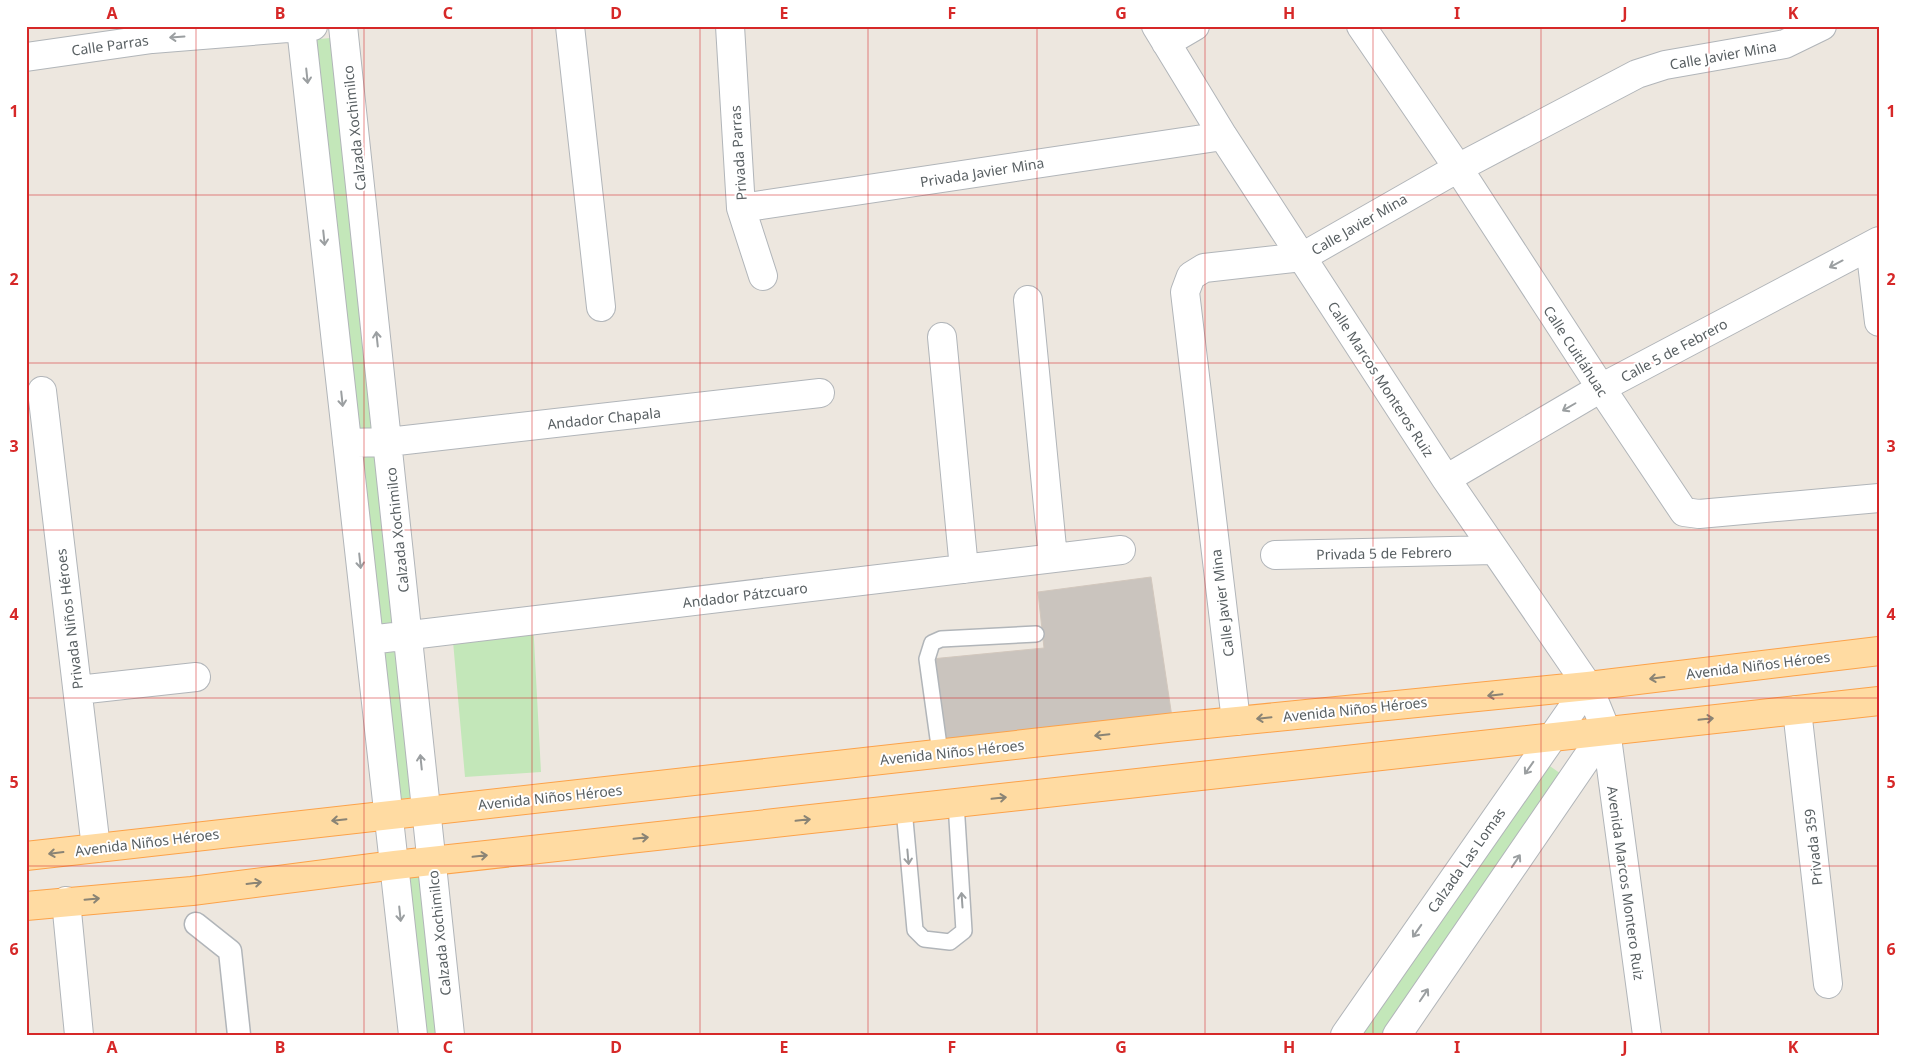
<svg xmlns="http://www.w3.org/2000/svg" width="1905" height="1061" font-family="'Noto Sans',sans-serif">
<style>
.green{fill:#c3e7b9}
.building{fill:#cac4be;stroke:#d2c7bd}
.lines{fill:none;stroke-linecap:round;stroke-linejoin:round}
.service-casing{stroke:#b1b5b9;stroke-width:18}
.pedestrian-casing{stroke:#b1b5b9;stroke-width:25}
.minor-casing{stroke:#b1b5b9;stroke-width:30}
.primary-casing{stroke:#fca249;stroke-width:30}
.service{stroke:#fff;stroke-width:15}
.pedestrian{stroke:#fff;stroke-width:22}
.minor{stroke:#fff;stroke-width:28}
.primary{stroke:#ffdba2;stroke-width:28}
.oneway{stroke:#9b9fa1}
.oneway2{stroke:#8a8475}
.grid{fill:none;stroke:#d62828;stroke-width:1;stroke-opacity:0.55}
.labels{text-anchor:middle;dominant-baseline:central;stroke-width:4;stroke-linejoin:round;paint-order:stroke}
.street-label{font-size:14px;fill:#585f62;stroke:#fff}
.neatline{fill:none;stroke:#d62828;stroke-width:2}
.grid-label{font-size:16px;text-anchor:middle;font-weight:bold;fill:#d62828}
</style>
<rect width="100%" height="100%" fill="#ede7df"/>
<path class="green" d="M340,37L415,797L397,800L310,40Z
M533,621L541,772L465,777L452,630Z
M1537,757L1564,776L1392,1035H1352Z
M431,861L451,1035H423L406,874Z"/>
<path class="building" d="M1151,577L1173,724L941,746L931,659L1044,648L1038,592Z"/>
<g class="lines">
<defs>
<path id="service" d="M940,753L927,659L932,643L941,639L1036,634
M904,809L915,930L924,939L950,942L964,931L956,803"/>
<path id="pedestrian" d="M196,924L230,951L239,1035"/>
<path id="minor" d="M343,26L450,1035
M570,26L601,307
M730,26L741,208L763,276
M1156,26L1223,136L1446,479L1588,686L1606,730L1647,1035
M1361,26L1458,168L1601,388L1684,512L1699,514L1879,498
M301,28L413,1035
M1166,43L1195,26
M26,57L152,39L313,26
M741,208L1223,136
M1870,246L1879,322
M1028,300L1053,558
M942,337L964,569
M42,391L96,848
M347,443L388,442L820,393
M1446,479L1601,388L1879,241
M1275,555L1494,550
M369,640L1121,550
M78,690L196,677
M1797,710L1828,984
M1236,721L1185,292L1191,276L1204,268L1302,257L1458,168L1637,74L1665,65L1785,44L1822,26
M66,901L79,1035
M1345,1035L1588,686
M1397,1035L1606,730"/>
<path id="primary" d="M26,856L1176,727L1588,686L1879,651
M26,906L192,891L395,865L1879,701"/>
</defs>
<use href="#service" class="service-casing"/>
<use href="#pedestrian" class="pedestrian-casing"/>
<use href="#minor" class="minor-casing"/>
<use href="#primary" class="primary-casing"/>
<use href="#service" class="service"/>
<use href="#pedestrian" class="pedestrian"/>
<use href="#minor" class="minor"/>
<use href="#primary" class="primary"/>
</g>
<defs><path id="oneway-shaft" d="M-6 0H5M1.5-3L5.5 0L1.5 3" fill="none" stroke-width="1.6" stroke-linecap="round" stroke-linejoin="round" transform="scale(1.25)"/></defs>
<g class="oneway">
<use href="#oneway-shaft" transform="translate(177 37) rotate(176)"/>
<use href="#oneway-shaft" transform="translate(307 76) rotate(84)"/>
<use href="#oneway-shaft" transform="translate(324 238) rotate(84)"/>
<use href="#oneway-shaft" transform="translate(1836 264) rotate(152)"/>
<use href="#oneway-shaft" transform="translate(377 339) rotate(-96)"/>
<use href="#oneway-shaft" transform="translate(342 399) rotate(84)"/>
<use href="#oneway-shaft" transform="translate(1569 407) rotate(150)"/>
<use href="#oneway-shaft" transform="translate(360 561) rotate(84)"/>
<use href="#oneway-shaft" transform="translate(421 762) rotate(-96)"/>
<use href="#oneway-shaft" transform="translate(1529 768) rotate(125)"/>
<use href="#oneway-shaft" transform="translate(908 857) rotate(85)"/>
<use href="#oneway-shaft" transform="translate(1516 861) rotate(-56)"/>
<use href="#oneway-shaft" transform="translate(962 900) rotate(-94)"/>
<use href="#oneway-shaft" transform="translate(400 914) rotate(84)"/>
<use href="#oneway-shaft" transform="translate(1417 931) rotate(125)"/>
<use href="#oneway-shaft" transform="translate(1424 995) rotate(-56)"/>
</g>
<g class="oneway2">
<use href="#oneway-shaft" transform="translate(1657 678) rotate(173)"/>
<use href="#oneway-shaft" transform="translate(1495 695) rotate(174)"/>
<use href="#oneway-shaft" transform="translate(1264 718) rotate(174)"/>
<use href="#oneway-shaft" transform="translate(1706 719) rotate(-6)"/>
<use href="#oneway-shaft" transform="translate(1102 735) rotate(174)"/>
<use href="#oneway-shaft" transform="translate(999 798) rotate(-6)"/>
<use href="#oneway-shaft" transform="translate(339 820) rotate(174)"/>
<use href="#oneway-shaft" transform="translate(803 820) rotate(-6)"/>
<use href="#oneway-shaft" transform="translate(641 838) rotate(-6)"/>
<use href="#oneway-shaft" transform="translate(56 853) rotate(173)"/>
<use href="#oneway-shaft" transform="translate(480 856) rotate(-6)"/>
<use href="#oneway-shaft" transform="translate(254 883) rotate(-7)"/>
<use href="#oneway-shaft" transform="translate(92 899) rotate(-5)"/>
</g>
<path class="grid" d="M196,26V1035M364,26V1035M532,26V1035M700,26V1035M868,26V1035M1037,26V1035M1205,26V1035M1373,26V1035M1541,26V1035M1709,26V1035M26,195H1879M26,363H1879M26,530H1879M26,698H1879M26,866H1879"/>
<g class="labels">
<g class="street-label">
<text transform="translate(110 45) rotate(-8)">Calle Parras</text>
<text transform="translate(1723 55) rotate(-10)">Calle Javier Mina</text>
<text transform="translate(354 128) rotate(-96)">Calzada Xochimilco</text>
<text transform="translate(738 153) rotate(-94)">Privada Parras</text>
<text transform="translate(982 172) rotate(-9)">Privada Javier Mina</text>
<text transform="translate(1359 224) rotate(-30)">Calle Javier Mina</text>
<text transform="translate(1674 350) rotate(-28)">Calle 5 de Febrero</text>
<text transform="translate(1576 351) rotate(57)">Calle Cuitláhuac</text>
<text transform="translate(1381 379) rotate(57)">Calle Marcos Monteros Ruiz</text>
<text transform="translate(604 418) rotate(-6)">Andador Chapala</text>
<text transform="translate(397 530) rotate(-96)">Calzada Xochimilco</text>
<text transform="translate(1384 553) rotate(-1)">Privada 5 de Febrero</text>
<text transform="translate(745 595) rotate(-7)">Andador Pátzcuaro</text>
<text transform="translate(1222 603) rotate(-97)">Calle Javier Mina</text>
<text transform="translate(69 619) rotate(-97)">Privada Niños Héroes</text>
<text transform="translate(1758 665) rotate(-7)">Avenida Niños Héroes</text>
<text transform="translate(1355 709) rotate(-6)">Avenida Niños Héroes</text>
<text transform="translate(952 752) rotate(-6)">Avenida Niños Héroes</text>
<text transform="translate(550 797) rotate(-6)">Avenida Niños Héroes</text>
<text transform="translate(147 842) rotate(-7)">Avenida Niños Héroes</text>
<text transform="translate(1813 847) rotate(-96)">Privada 359</text>
<text transform="translate(1466 860) rotate(-55)">Calzada Las Lomas</text>
<text transform="translate(1626 883) rotate(82)">Avenida Marcos Montero Ruiz</text>
<text transform="translate(439 933) rotate(-96)">Calzada Xochimilco</text>
</g>
</g>
<rect width="1905" height="1061" fill="none" stroke="#ffffff" stroke-width="55"/>
<rect x="28" y="28" width="1850" height="1006" class="neatline"/>
<g class="grid-label">
<text x="112" y="19">A</text>
<text x="280" y="19">B</text>
<text x="448" y="19">C</text>
<text x="616" y="19">D</text>
<text x="784" y="19">E</text>
<text x="952" y="19">F</text>
<text x="1121" y="19">G</text>
<text x="1289" y="19">H</text>
<text x="1457" y="19">I</text>
<text x="1625" y="19">J</text>
<text x="1793" y="19">K</text>
<text x="14" y="117">1</text>
<text x="1891" y="117">1</text>
<text x="14" y="285">2</text>
<text x="1891" y="285">2</text>
<text x="14" y="452">3</text>
<text x="1891" y="452">3</text>
<text x="14" y="620">4</text>
<text x="1891" y="620">4</text>
<text x="14" y="788">5</text>
<text x="1891" y="788">5</text>
<text x="14" y="955">6</text>
<text x="1891" y="955">6</text>
<text x="112" y="1053">A</text>
<text x="280" y="1053">B</text>
<text x="448" y="1053">C</text>
<text x="616" y="1053">D</text>
<text x="784" y="1053">E</text>
<text x="952" y="1053">F</text>
<text x="1121" y="1053">G</text>
<text x="1289" y="1053">H</text>
<text x="1457" y="1053">I</text>
<text x="1625" y="1053">J</text>
<text x="1793" y="1053">K</text>
</g>
</svg>
